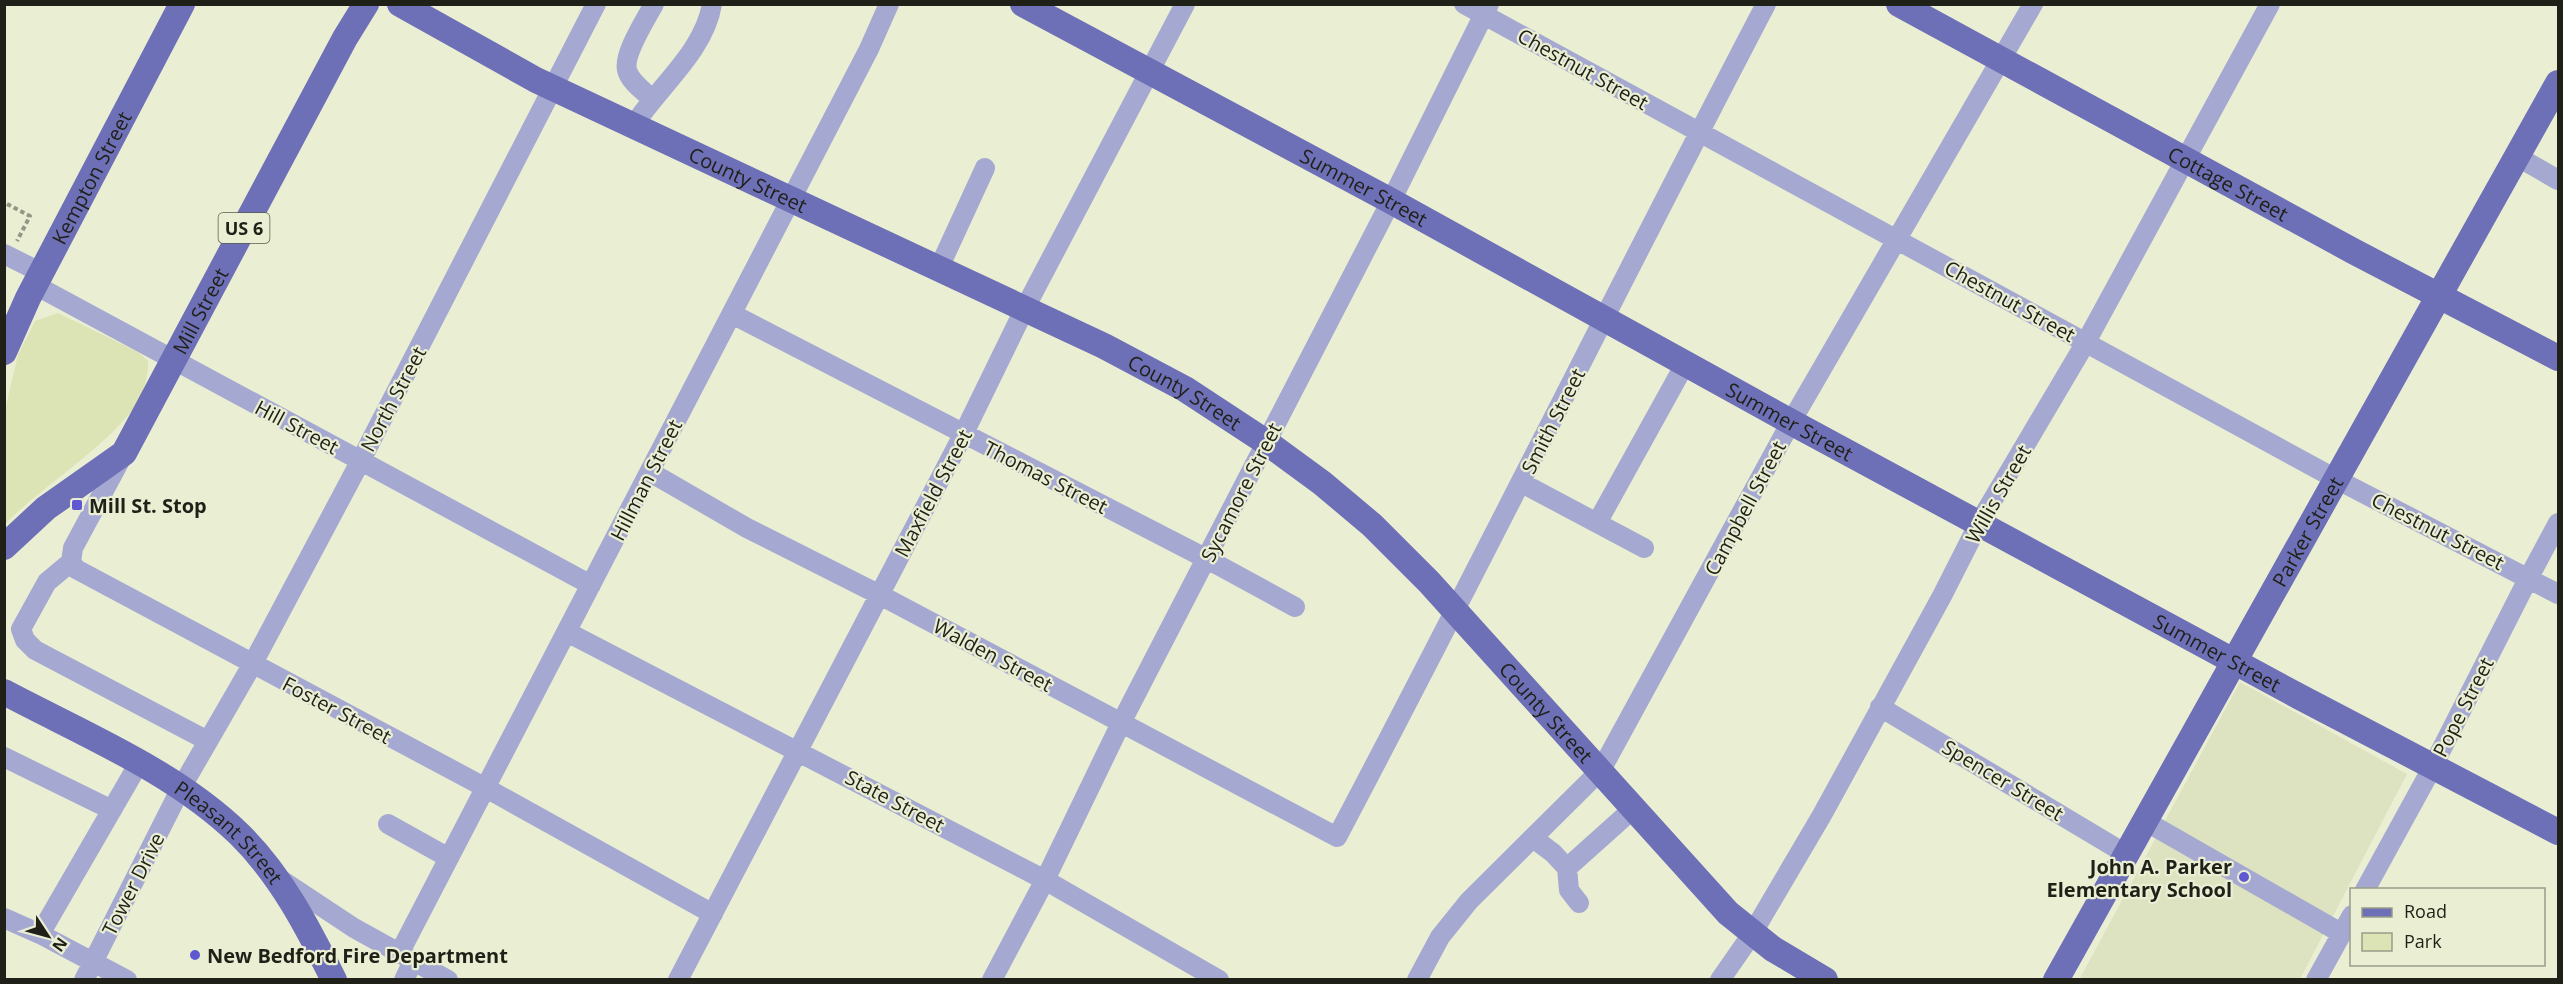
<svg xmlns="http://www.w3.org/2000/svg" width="2563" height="984" font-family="'Open Sans',sans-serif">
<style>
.built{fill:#dde2c0}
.green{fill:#dce3b5}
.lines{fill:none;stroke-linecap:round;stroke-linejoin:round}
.path{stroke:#949784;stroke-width:4;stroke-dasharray:4.5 3;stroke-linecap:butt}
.minor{stroke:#a5a9d1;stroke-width:20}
.major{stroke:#6d6fb7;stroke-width:26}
.poi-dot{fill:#5f58d1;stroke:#eaeed3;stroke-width:2}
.labels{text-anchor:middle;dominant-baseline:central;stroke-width:4.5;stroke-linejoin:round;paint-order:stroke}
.shield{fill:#eaeed3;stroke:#5c5e4f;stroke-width:1.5}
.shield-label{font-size:18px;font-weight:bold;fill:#1f2017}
.street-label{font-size:20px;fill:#1f2017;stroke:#eaeed3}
.poi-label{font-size:20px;font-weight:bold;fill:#1f2017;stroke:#eaeed3;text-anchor:start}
</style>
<rect width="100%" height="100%" fill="#eaeed3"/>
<path class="built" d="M2240,682L2407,774L2300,979L2079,980Z"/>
<path class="green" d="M58,313L138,352L148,361C149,377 141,401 130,413C94,456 44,485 5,524V410L18,355L35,321Z"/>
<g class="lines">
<path class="path" d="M7,204L30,216L17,241"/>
<path class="minor" d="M1464,4L2336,479L2558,594
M652,99C644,91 630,82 627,70C623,54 646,19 654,4
M634,125C659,86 704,52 712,4
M2518,157L2558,180
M4,254L42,273
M939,268L985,168
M35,285L591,585
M732,314L1207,559L1295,607
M123,455L73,548L71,562L76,569L486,788L713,914
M650,472L747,528L880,595L1337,837C1483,561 1621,281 1766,4
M1522,483L1597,523L1685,364
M1597,523L1644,548
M71,562L47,582L21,629L25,640L35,650L208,741
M567,632L1045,880L1219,980
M1880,707L2126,854
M4,757L112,810
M2145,821L2341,933
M388,824L449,858
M1533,838L1553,853L1567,868L1634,808
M1567,868L1569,890L1579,903
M280,879L354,928L448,980
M2365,890L2432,768L2529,577L2558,523
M4,918L40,934
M399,954L869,49L889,4
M84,980L181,788L252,665L360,462L596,4
M127,980L40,934L139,763
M404,980L413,961
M678,980L963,435L1025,308L1185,4
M992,980L1045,880L1121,723L1391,201L1489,4
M1417,980L1440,937L1469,901L1601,770L1791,422L2033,4
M1720,980L1752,934L1822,815L1942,596L1979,523L2086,342L2270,4
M2316,980L2352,915"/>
<g class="major">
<path id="s1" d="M400,4L536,80L1104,346L1185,389L1266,442L1322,483L1372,525L1429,582L1728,913L1773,949L1825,980"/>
<path id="s2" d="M1023,4L1391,201L1791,422L2300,697L2558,832"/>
<path id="s3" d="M1899,4L2353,251L2558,358"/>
<path id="s4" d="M4,352L28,298L182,4"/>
<path id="s5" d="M4,547L46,508L124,453L345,38L366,4"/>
<path id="s6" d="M4,692C83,734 174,771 239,834C281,875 308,928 334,980"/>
<path id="s7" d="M2056,980L2558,83"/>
</g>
</g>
<g class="poi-dot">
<rect x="71" y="499" width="12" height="12" rx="3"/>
<circle cx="2244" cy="877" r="6"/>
<circle cx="195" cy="955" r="6"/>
</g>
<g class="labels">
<rect class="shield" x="218.5" y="213" width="51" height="30" rx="4.5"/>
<g class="shield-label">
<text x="244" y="228">US 6</text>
</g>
<g class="street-label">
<text transform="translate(1583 69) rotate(29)">Chestnut Street</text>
<text stroke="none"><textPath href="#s4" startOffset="195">Kempton Street</textPath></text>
<text stroke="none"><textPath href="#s1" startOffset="390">County Street</textPath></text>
<text stroke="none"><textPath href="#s3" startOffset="375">Cottage Street</textPath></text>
<text stroke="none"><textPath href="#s2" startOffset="387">Summer Street</textPath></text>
<text transform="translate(2010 301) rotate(29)">Chestnut Street</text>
<text stroke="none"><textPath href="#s5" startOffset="314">Mill Street</textPath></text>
<text stroke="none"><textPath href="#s1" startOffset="876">County Street</textPath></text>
<text transform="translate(393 399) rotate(-62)">North Street</text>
<text transform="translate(1553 421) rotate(-63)">Smith Street</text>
<text stroke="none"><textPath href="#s2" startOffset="873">Summer Street</textPath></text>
<text transform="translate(297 427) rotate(28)">Hill Street</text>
<text transform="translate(1046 477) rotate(27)">Thomas Street</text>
<text transform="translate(646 480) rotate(-63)">Hillman Street</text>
<text transform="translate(1241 492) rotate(-63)">Sycamore Street</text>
<text transform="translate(933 493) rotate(-62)">Maxfield Street</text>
<text transform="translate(1998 494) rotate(-60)">Willis Street</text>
<text transform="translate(1745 508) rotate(-62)">Campbell Street</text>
<text stroke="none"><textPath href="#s7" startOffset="514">Parker Street</textPath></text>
<text transform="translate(2438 531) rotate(27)">Chestnut Street</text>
<text stroke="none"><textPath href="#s2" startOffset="1359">Summer Street</textPath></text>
<text transform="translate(993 655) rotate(28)">Walden Street</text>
<text transform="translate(2463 707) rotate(-63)">Pope Street</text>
<text transform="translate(337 710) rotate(28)">Foster Street</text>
<text stroke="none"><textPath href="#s1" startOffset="1362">County Street</textPath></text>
<text transform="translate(2003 780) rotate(31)">Spencer Street</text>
<text transform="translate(895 801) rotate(28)">State Street</text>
<text stroke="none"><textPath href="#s6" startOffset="267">Pleasant Street</textPath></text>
<text transform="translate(133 884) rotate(-63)">Tower Drive</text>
</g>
<g class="poi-label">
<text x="89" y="505">Mill St. Stop</text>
<text x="2232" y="866" text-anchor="end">John A. Parker<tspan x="2232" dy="23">Elementary School</tspan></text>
<text x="207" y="955">New Bedford Fire Department</text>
</g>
</g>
<rect width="2563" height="984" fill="none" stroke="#1f2017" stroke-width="12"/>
<rect x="2350" y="888" width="195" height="78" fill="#eaeed3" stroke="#999c88" stroke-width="1.5"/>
<rect x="2362" y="908" width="30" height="9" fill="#6d6fb7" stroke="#999c88" stroke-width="1.5"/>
<text x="2404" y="918" font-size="18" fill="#1f2017">Road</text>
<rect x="2362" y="933" width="30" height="18" fill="#dce3b5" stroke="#999c88" stroke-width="1.5"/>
<text x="2404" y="948" font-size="18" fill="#1f2017">Park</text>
<g transform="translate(48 936) rotate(126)" stroke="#eaeed3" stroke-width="4.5" paint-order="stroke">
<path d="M0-4.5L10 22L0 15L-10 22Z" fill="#1f2017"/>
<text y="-9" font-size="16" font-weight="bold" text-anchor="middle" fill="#1f2017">N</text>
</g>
</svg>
